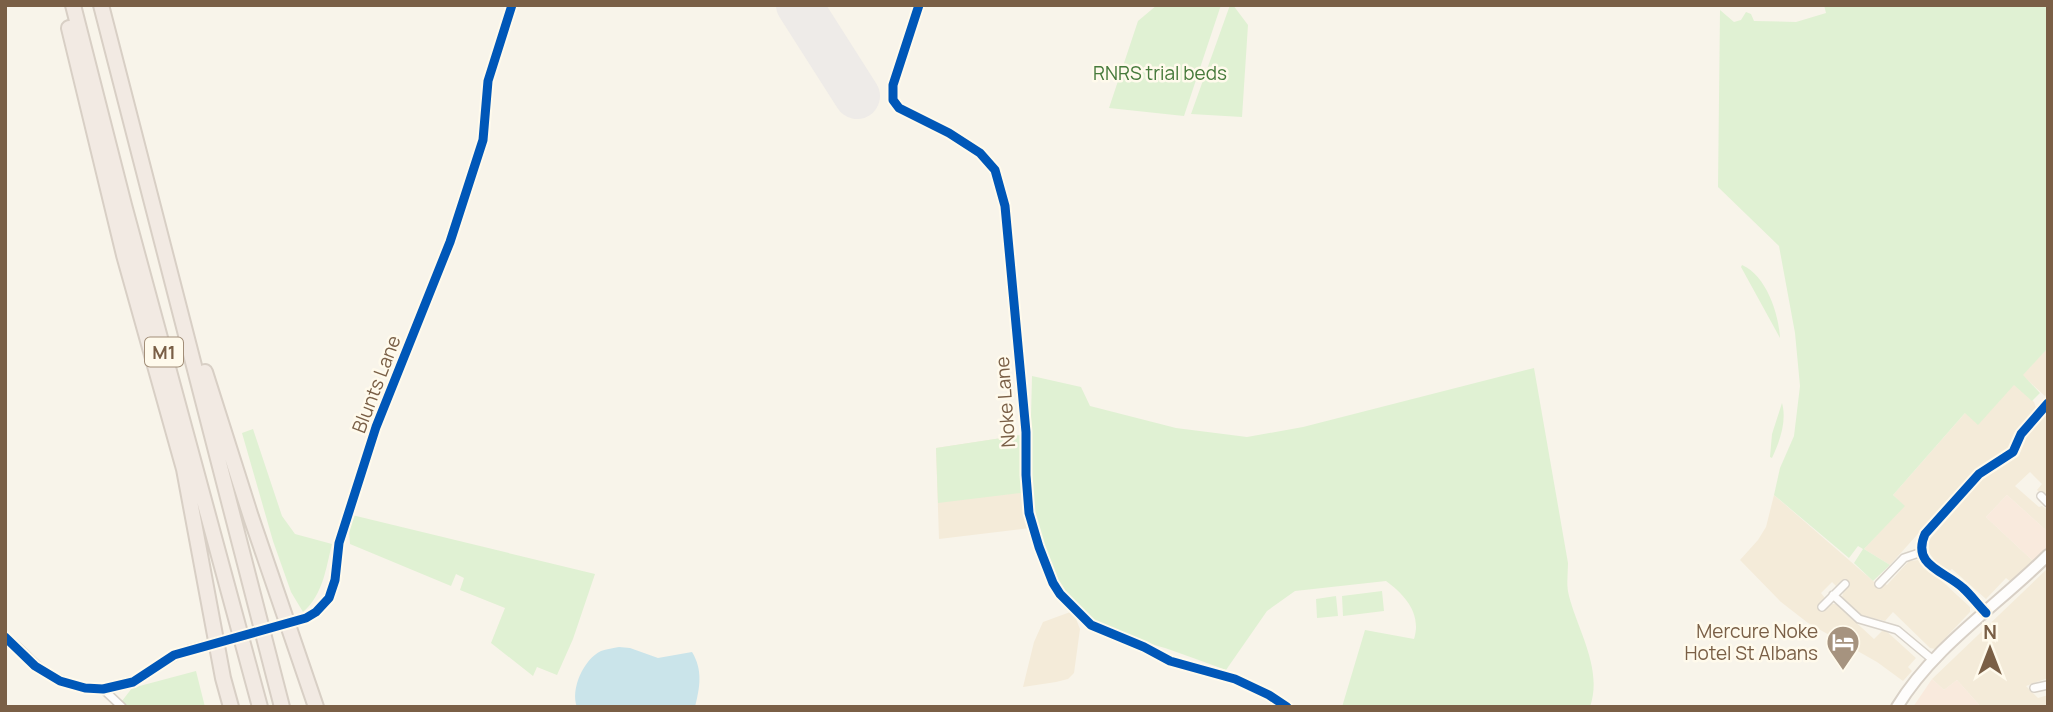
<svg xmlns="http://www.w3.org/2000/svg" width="2053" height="712" font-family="Manrope,sans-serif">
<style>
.residential{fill:#f4ebd9}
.commercial{fill:#f9eadd}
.green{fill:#e0f1d3}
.water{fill:#cae4ea}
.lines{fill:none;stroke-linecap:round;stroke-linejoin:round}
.runway{stroke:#eeebe8;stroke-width:46}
.minor-casing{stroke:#d7d1c8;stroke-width:10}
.secondary-casing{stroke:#d8d0c6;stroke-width:14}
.motorway-casing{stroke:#d8cfc5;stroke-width:18}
.minor{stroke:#fefdfc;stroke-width:7}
.secondary{stroke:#fefdfc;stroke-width:10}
.motorway{stroke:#f2eae3;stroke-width:14}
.minor-bridge-casing{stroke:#d7d1c8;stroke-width:10;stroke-linecap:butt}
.minor-bridge{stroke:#fefdfc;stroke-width:7}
.cycleway-casing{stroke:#fffaec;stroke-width:13}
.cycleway{stroke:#0057b8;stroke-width:9}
.labels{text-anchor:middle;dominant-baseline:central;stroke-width:5;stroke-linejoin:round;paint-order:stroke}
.shield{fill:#fffaec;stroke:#a28e78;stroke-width:2}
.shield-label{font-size:18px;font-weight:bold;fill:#7a5f46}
.park-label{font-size:19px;fill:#467a3b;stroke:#fffaec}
.street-label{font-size:19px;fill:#7a5f46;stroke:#fffaec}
.poi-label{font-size:19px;fill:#7a5f46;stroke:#fffaec;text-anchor:end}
</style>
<rect width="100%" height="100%" fill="#f8f4ea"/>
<path class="residential" d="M2048,348V394L2045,396L2022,375Z
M2014,384L2034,402L2036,408L2014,433L2009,448L1977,468L1890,565L1864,549L1904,506L1893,495L1966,412L1978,424Z
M2048,412V500L2037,490L2042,484L2030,472L2015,486L2039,507L2042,506L2048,510V532L2007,495L1986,517L2033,561L2011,582L2006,578L1986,599L1952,569L1949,571L1936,562L1929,553V540L1982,480L2019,456L2027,435Z
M1021,435L1023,467L1020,487L1030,528L939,539L936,448Z
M1774,495L1880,587L1884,583L1887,585L1909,561L1919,560L1970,607V612L1935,649L1930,648L1893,612L1885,621L1861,615L1842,597L1843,593L1849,586L1842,580L1836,586L1832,582L1821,593L1825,598L1819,605L1825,610L1832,604H1836L1874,639L1884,629L1916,658L1908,667L1912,671L1903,681L1877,662L1808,623L1781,602L1740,560L1758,540L1766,527Z
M2048,568V678L2026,686L2038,698L2048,695V707H1993L1991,705L1981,707L1957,680L1944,690L1932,679Z
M1073,611L1080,629L1074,673L1068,679L1056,682L1023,687L1034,642L1043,622Z"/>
<path class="commercial" d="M2007,495L2048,532V546L2033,561L1986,517Z
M1932,679L1944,690L1957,680L1981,707H1913Z"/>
<path class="green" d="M1157,5H1221L1184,116L1109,108L1138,21Z
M1230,5H1233L1248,25L1242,117L1191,114Z
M1824,5H2048V348L2023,375L2040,393L2032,401L2014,385L1978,425L1965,413L1893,495L1905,506L1864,549L1890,565L1873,581L1854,563L1863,549L1858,546L1849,558L1774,495L1780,468L1794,436L1800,386L1795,333L1779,246L1718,187L1720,10L1734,22L1741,20L1746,12L1751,14L1754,21L1796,22L1826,13Z
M1742,265C1766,275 1779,314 1780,338L1741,267Z
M1534,368L1568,563C1568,574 1566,585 1569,596C1578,631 1603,669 1590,707H1342L1365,630L1414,639C1422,614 1405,595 1386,581L1295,591L1267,611L1226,670C1206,663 1186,655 1165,648C1149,643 1130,640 1115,632C1090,620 1066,600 1052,576C1025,525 1031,433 1032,376L1081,387L1090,406L1176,428L1247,437L1303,427Z
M1782,403C1787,421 1780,441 1772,458L1770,457L1772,434Z
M253,429L282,516L295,534L332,544C326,568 323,595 303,612L291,592L273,541L242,433Z
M1021,435V493L938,503L936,448Z
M352,515L595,574L573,639L557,675L537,667L533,676L491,643L505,608L460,590L464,578L456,574L451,586L350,544L349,531Z
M1382,591L1384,611L1343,616L1342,596Z
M1336,596L1338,616L1317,618L1316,599Z
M196,671L205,707H128L122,701L132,688Z"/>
<path class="water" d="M619,647L630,648L658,658L692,652C703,670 700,687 695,707H577C570,689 584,659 601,651C606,649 614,648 619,647Z"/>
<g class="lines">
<path class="runway" d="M799,5L857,96"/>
<defs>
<path id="minor" d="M919,5L893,85V100L899,108L949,133L980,153L995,170L1005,206L1026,432V475L1029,513L1039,547L1053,583L1060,594L1091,625L1144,647L1170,661L1235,679L1269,695L1287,707
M2041,496L2048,503
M1879,584L1904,558L1922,552
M1833,595L1859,619L1897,630L1933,660
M1822,607L1845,584
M1986,613C1978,605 1971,595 1963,588C1945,571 1911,566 1925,534L1979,474L2013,452L2021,434L2048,403
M306,618L316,612L329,598L335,580L339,543L376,427L450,242L483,140L488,81L512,5
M5,637C21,646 31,663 46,672C72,688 106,695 134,681C154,671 169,657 190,649
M2034,688L2048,685
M103,689L122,707"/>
<path id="secondary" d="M1897,707C1934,646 1998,605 2048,555"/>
<path id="motorway" d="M73,5L124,205L260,707
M101,5L282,707
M69,28L124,255L184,469L223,678L231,707
M205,372L251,517L316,707"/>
</defs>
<use href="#minor" class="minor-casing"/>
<use href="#secondary" class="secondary-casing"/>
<use href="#motorway" class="motorway-casing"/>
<use href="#minor" class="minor"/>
<use href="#secondary" class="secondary"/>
<use href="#motorway" class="motorway"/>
<defs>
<path id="minor-bridge" d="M190,649L306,618"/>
</defs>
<use href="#minor-bridge" class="minor-bridge-casing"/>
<use href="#minor-bridge" class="minor-bridge"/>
<defs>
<path id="cycleway" d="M919,5L893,85V100L899,108L949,133L980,153L995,170L1005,206L1026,432V475L1029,513L1039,547L1053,583L1060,594L1091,625L1144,647L1170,661L1235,679L1269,695L1287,707
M1986,613C1978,605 1971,595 1963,588C1945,571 1911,566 1925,534L1979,474L2013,452L2021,434L2048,403
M5,637L35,666L60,681L85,688L103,689L133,682L174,655L306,618L316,612L329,598L335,580L339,543L376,427L450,242L483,140L488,81L512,5"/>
</defs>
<use href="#cycleway" class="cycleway-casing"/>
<use href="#cycleway" class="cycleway"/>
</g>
<defs>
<symbol id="hotel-pin" viewBox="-11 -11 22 30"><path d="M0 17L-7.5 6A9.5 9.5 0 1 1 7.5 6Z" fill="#a6937f" stroke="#fffaec"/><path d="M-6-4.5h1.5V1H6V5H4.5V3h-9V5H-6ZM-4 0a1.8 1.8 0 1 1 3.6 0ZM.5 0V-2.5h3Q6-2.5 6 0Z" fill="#fff"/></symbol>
</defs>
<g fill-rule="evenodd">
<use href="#hotel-pin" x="1824" y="623" width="38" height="52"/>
</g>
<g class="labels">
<rect class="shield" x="145" y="337.5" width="38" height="29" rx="5"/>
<g class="shield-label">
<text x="164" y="352">M1</text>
</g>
<g class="park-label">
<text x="1160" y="73">RNRS trial beds</text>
</g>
<g class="street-label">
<text transform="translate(376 384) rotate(-69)">Blunts Lane</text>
<text transform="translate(1005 402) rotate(-94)">Noke Lane</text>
</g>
<g class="poi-label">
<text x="1818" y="631">Mercure Noke<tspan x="1818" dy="22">Hotel St Albans</tspan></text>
</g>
</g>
<rect width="2053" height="712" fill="none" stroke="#7a5f46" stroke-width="14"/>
<g transform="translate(1990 649)" stroke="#fffaec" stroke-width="5" paint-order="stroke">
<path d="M0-5L12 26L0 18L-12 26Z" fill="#7a5f46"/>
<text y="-10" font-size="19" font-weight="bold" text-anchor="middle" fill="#7a5f46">N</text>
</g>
</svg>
